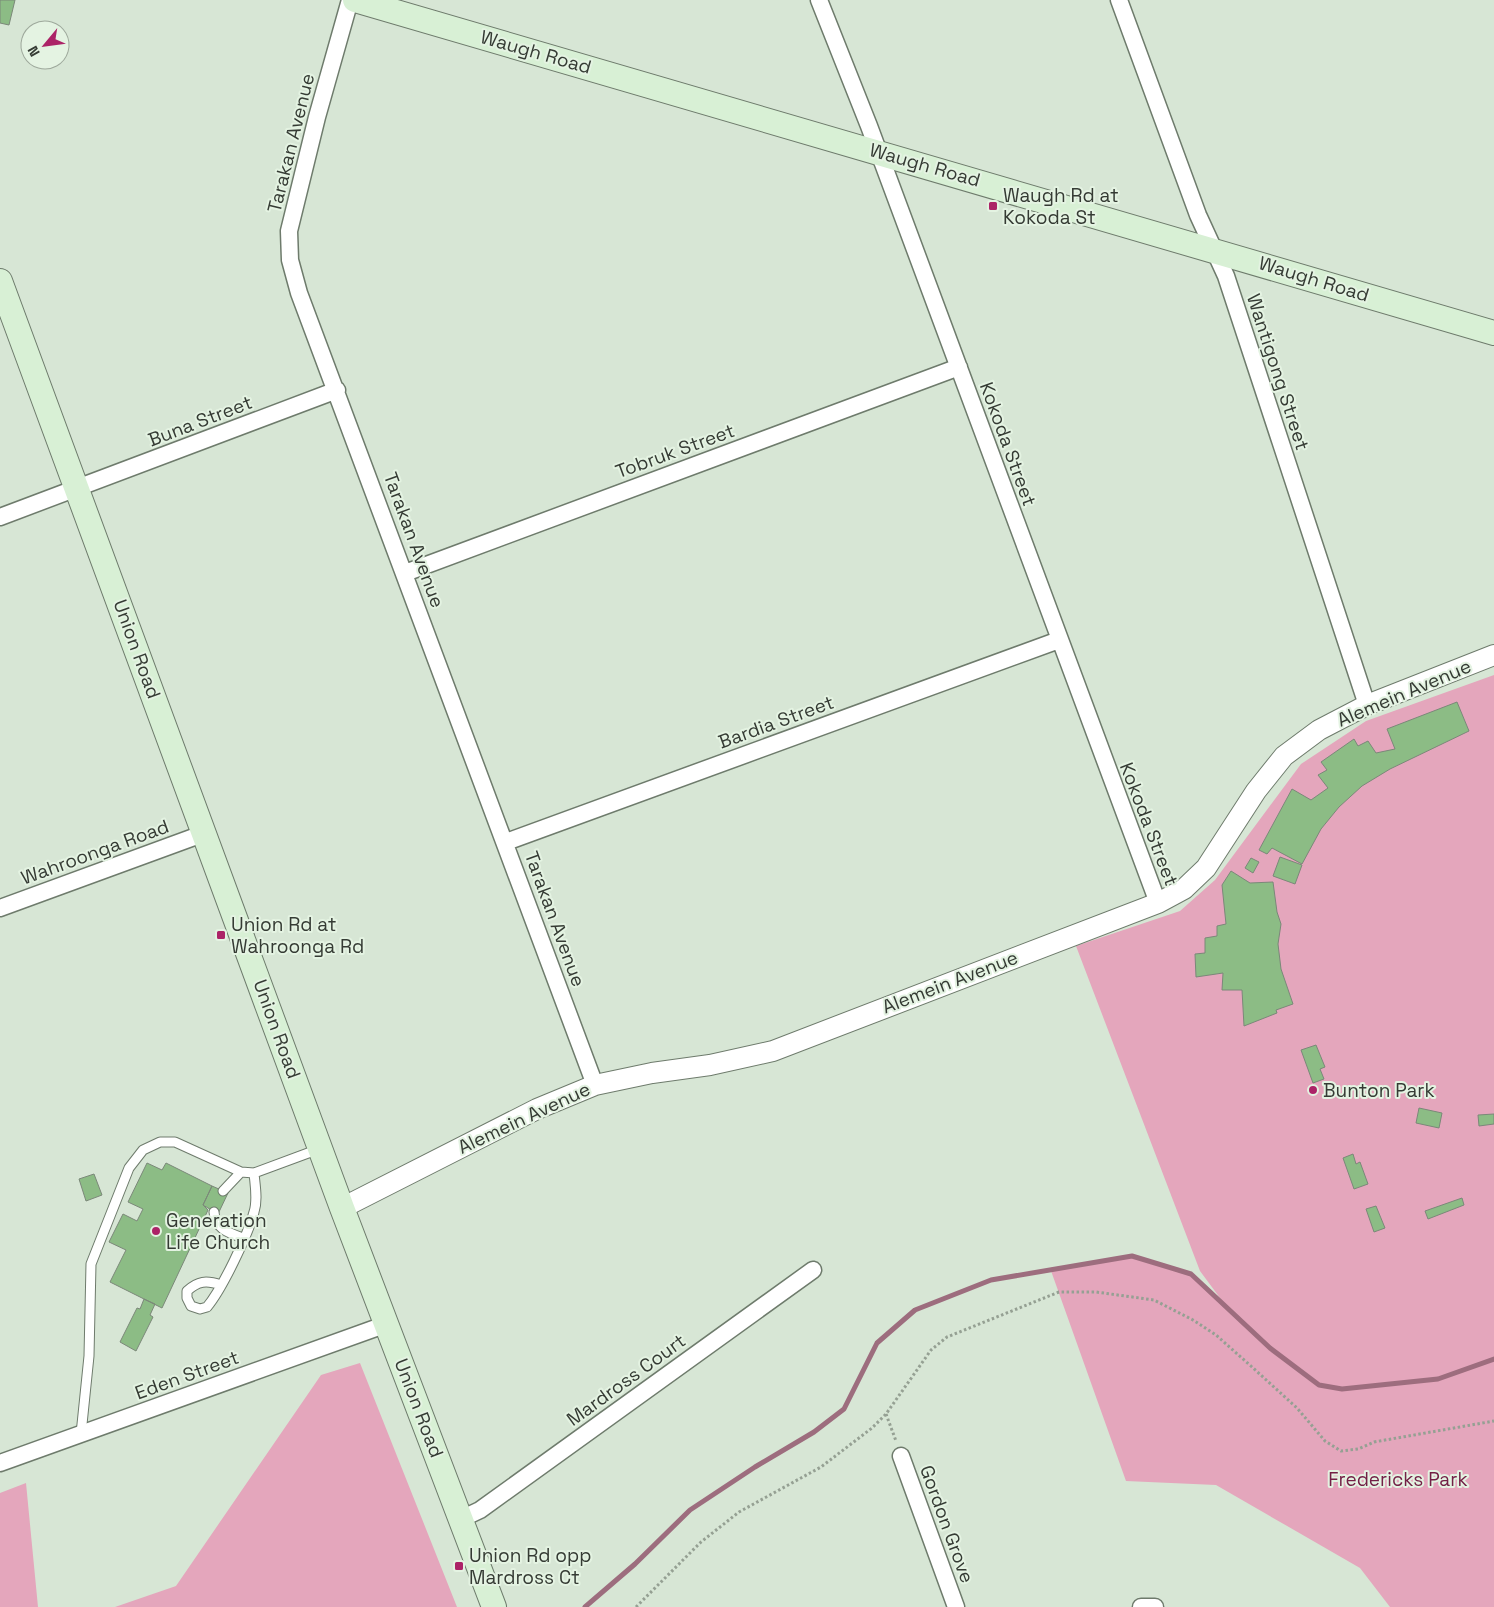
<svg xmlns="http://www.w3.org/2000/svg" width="1494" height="1607" font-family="'Space Grotesk',sans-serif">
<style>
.green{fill:#e4a6bc}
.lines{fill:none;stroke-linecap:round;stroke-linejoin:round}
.stream{stroke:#9d6d7e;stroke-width:5}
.building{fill:#8cbc85;stroke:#7b8879}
.service-casing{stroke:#6e7b6c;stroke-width:11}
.minor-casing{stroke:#6e7b6c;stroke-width:19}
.tertiary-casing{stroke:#6e7b6c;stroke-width:22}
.secondary-casing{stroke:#6e7b6c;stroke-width:26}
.path{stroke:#95a093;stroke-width:3;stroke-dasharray:2.5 2.5;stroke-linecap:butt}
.service{stroke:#fff;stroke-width:9}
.minor{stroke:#fff;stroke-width:16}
.tertiary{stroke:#fff;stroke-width:20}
.secondary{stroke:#d8f0d5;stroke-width:24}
.poi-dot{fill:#ac2367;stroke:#e4f3e2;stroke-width:2}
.labels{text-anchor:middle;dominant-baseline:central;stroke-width:4;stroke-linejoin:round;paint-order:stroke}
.street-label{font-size:19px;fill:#353b34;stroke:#e4f3e2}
.poi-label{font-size:19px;fill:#353b34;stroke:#e4f3e2;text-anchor:start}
.park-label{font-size:19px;fill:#732046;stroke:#e4f3e2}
</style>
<rect width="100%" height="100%" fill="#d7e6d5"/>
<path class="green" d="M1494,675V1607H1390L1360,1568L1216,1485L1126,1481L1050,1268L1132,1256L1191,1274L1223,1302L1200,1271L1076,946L1180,911L1215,880L1301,764L1366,721Z
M360,1363L457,1607H115L176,1586L321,1375Z
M26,1483L38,1607H0V1493Z"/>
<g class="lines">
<path class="stream" d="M585,1607L635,1564L690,1510L755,1467L814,1432L844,1409L877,1343L915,1310L991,1280L1132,1256L1191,1274L1270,1348L1319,1385L1342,1389L1438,1379L1494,1359"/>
</g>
<path class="building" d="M0,0H15L9,25L0,23Z
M1457,702L1469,731L1390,769L1362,786L1339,807L1321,829L1302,864L1272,848L1267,854L1259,850L1292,789L1311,800L1328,788L1318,775L1327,770L1321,762L1354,739L1358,746L1368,741L1376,753L1395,749L1387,729Z
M1280,857L1302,865L1295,884L1273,876Z
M1251,858L1259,862L1253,873L1245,868Z
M1231,871L1250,883L1273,882L1277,912L1281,924L1278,944L1281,969L1293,1004L1276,1010L1277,1013L1244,1026L1242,990H1222L1223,973L1196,977L1195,954L1205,953V938L1217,936V926L1226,924L1222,885Z
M1316,1045L1325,1067L1320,1069L1324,1079L1313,1083L1301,1050Z
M1419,1108L1442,1113L1439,1128L1416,1123Z
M1494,1114V1124L1479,1126L1478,1115Z
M1353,1154L1356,1164L1360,1162L1368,1184L1354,1189L1343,1158Z
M147,1163L162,1170L166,1163L212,1186L203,1205L208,1210L162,1308L110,1282L126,1250L109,1242L123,1214L137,1221L143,1209L128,1202Z
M94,1174L102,1195L86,1201L79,1179Z
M212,1186L228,1193L218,1214L203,1205Z
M1462,1198L1464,1205L1428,1219L1425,1211Z
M1376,1206L1385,1228L1374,1232L1366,1209Z
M144,1299L155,1304L150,1315L153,1317L136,1351L120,1342L137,1308L140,1309Z"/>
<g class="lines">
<defs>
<path id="service" d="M223,1191L241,1172
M214,1212C215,1229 229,1233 243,1238
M221,1285C206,1280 198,1281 187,1291V1298L191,1306L200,1309L207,1307C222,1289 248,1235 254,1212C258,1200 255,1185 254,1173
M81,1434L89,1356L91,1264L129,1168L143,1150L160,1142H175L241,1172L254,1173L319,1149"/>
<path id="minor" d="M350,0L317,117L289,231L290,260L299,293L595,1085
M819,0L869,126L1158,903
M1119,0L1198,215L1226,276L1367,705
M0,517L337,390
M405,573L959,367
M506,842L1059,640
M0,908L205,833
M901,1456L956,1607
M0,1463L387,1324
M461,1519L480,1510L813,1270
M1141,1607H1155"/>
<path id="tertiary" d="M342,1208L537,1109L595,1085L652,1073L710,1065L773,1051L1158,903L1184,889L1206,868L1256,791L1284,756L1319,730L1367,705L1494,655"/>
<path id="secondary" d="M355,0L1494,333
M0,281L342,1208L494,1607"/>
</defs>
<use href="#service" class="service-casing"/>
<use href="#minor" class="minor-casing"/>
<use href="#tertiary" class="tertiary-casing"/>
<use href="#secondary" class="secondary-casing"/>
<path class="path" d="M886,1414L896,1441
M636,1607L701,1542L739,1512L821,1467L872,1428L886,1414L931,1350L947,1337L1059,1292H1096L1154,1300L1193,1320L1216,1335L1252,1367L1297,1408L1325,1441L1341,1451L1358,1449L1374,1442L1494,1421"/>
<use href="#service" class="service"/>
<use href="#minor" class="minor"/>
<use href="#tertiary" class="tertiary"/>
<use href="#secondary" class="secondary"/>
</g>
<g class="poi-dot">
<rect x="988" y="201" width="10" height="10" rx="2.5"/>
<rect x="216" y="930" width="10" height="10" rx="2.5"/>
<circle cx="1313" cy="1090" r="5"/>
<circle cx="156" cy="1231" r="5"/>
<rect x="454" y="1561" width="10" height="10" rx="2.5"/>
</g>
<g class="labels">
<g class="street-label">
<text transform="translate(536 52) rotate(16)">Waugh Road</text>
<text transform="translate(291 143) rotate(-76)">Tarakan Avenue</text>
<text transform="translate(925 165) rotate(16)">Waugh Road</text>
<text transform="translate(1314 279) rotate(17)">Waugh Road</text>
<text transform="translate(1278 372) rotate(72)">Wantigong Street</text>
<text transform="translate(200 421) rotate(-21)">Buna Street</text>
<text transform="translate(1008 444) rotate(70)">Kokoda Street</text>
<text transform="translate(675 451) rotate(-20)">Tobruk Street</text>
<text transform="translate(414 540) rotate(70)">Tarakan Avenue</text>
<text transform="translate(137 649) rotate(70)">Union Road</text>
<text transform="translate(1404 693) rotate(-23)">Alemein Avenue</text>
<text transform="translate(776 722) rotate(-20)">Bardia Street</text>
<text transform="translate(1149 824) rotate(69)">Kokoda Street</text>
<text transform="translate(95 852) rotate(-20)">Wahroonga Road</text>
<text transform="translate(555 919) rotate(70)">Tarakan Avenue</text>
<text transform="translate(950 982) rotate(-21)">Alemein Avenue</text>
<text transform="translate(277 1029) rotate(70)">Union Road</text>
<text transform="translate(524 1118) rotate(-25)">Alemein Avenue</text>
<text transform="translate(187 1375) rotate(-20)">Eden Street</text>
<text transform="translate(626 1380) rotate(-36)">Mardross Court</text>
<text transform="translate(419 1408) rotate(69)">Union Road</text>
<text transform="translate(947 1524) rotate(70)">Gordon Grove</text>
</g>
<g class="poi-label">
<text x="1003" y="195">Waugh Rd at<tspan x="1003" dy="22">Kokoda St</tspan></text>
<text x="231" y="924">Union Rd at<tspan x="231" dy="22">Wahroonga Rd</tspan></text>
<text x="1323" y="1090">Bunton Park</text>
<text x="166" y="1220">Generation<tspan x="166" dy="22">Life Church</tspan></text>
<text x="469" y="1555">Union Rd opp<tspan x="469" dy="22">Mardross Ct</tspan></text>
</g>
<g class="park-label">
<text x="1398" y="1479">Fredericks Park</text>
</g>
</g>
<g transform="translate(45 45) rotate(241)"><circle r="24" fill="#e4f3e2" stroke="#9ea99c"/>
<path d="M0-4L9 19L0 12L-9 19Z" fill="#ac2367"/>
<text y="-8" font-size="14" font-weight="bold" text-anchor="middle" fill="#353b34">N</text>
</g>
</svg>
